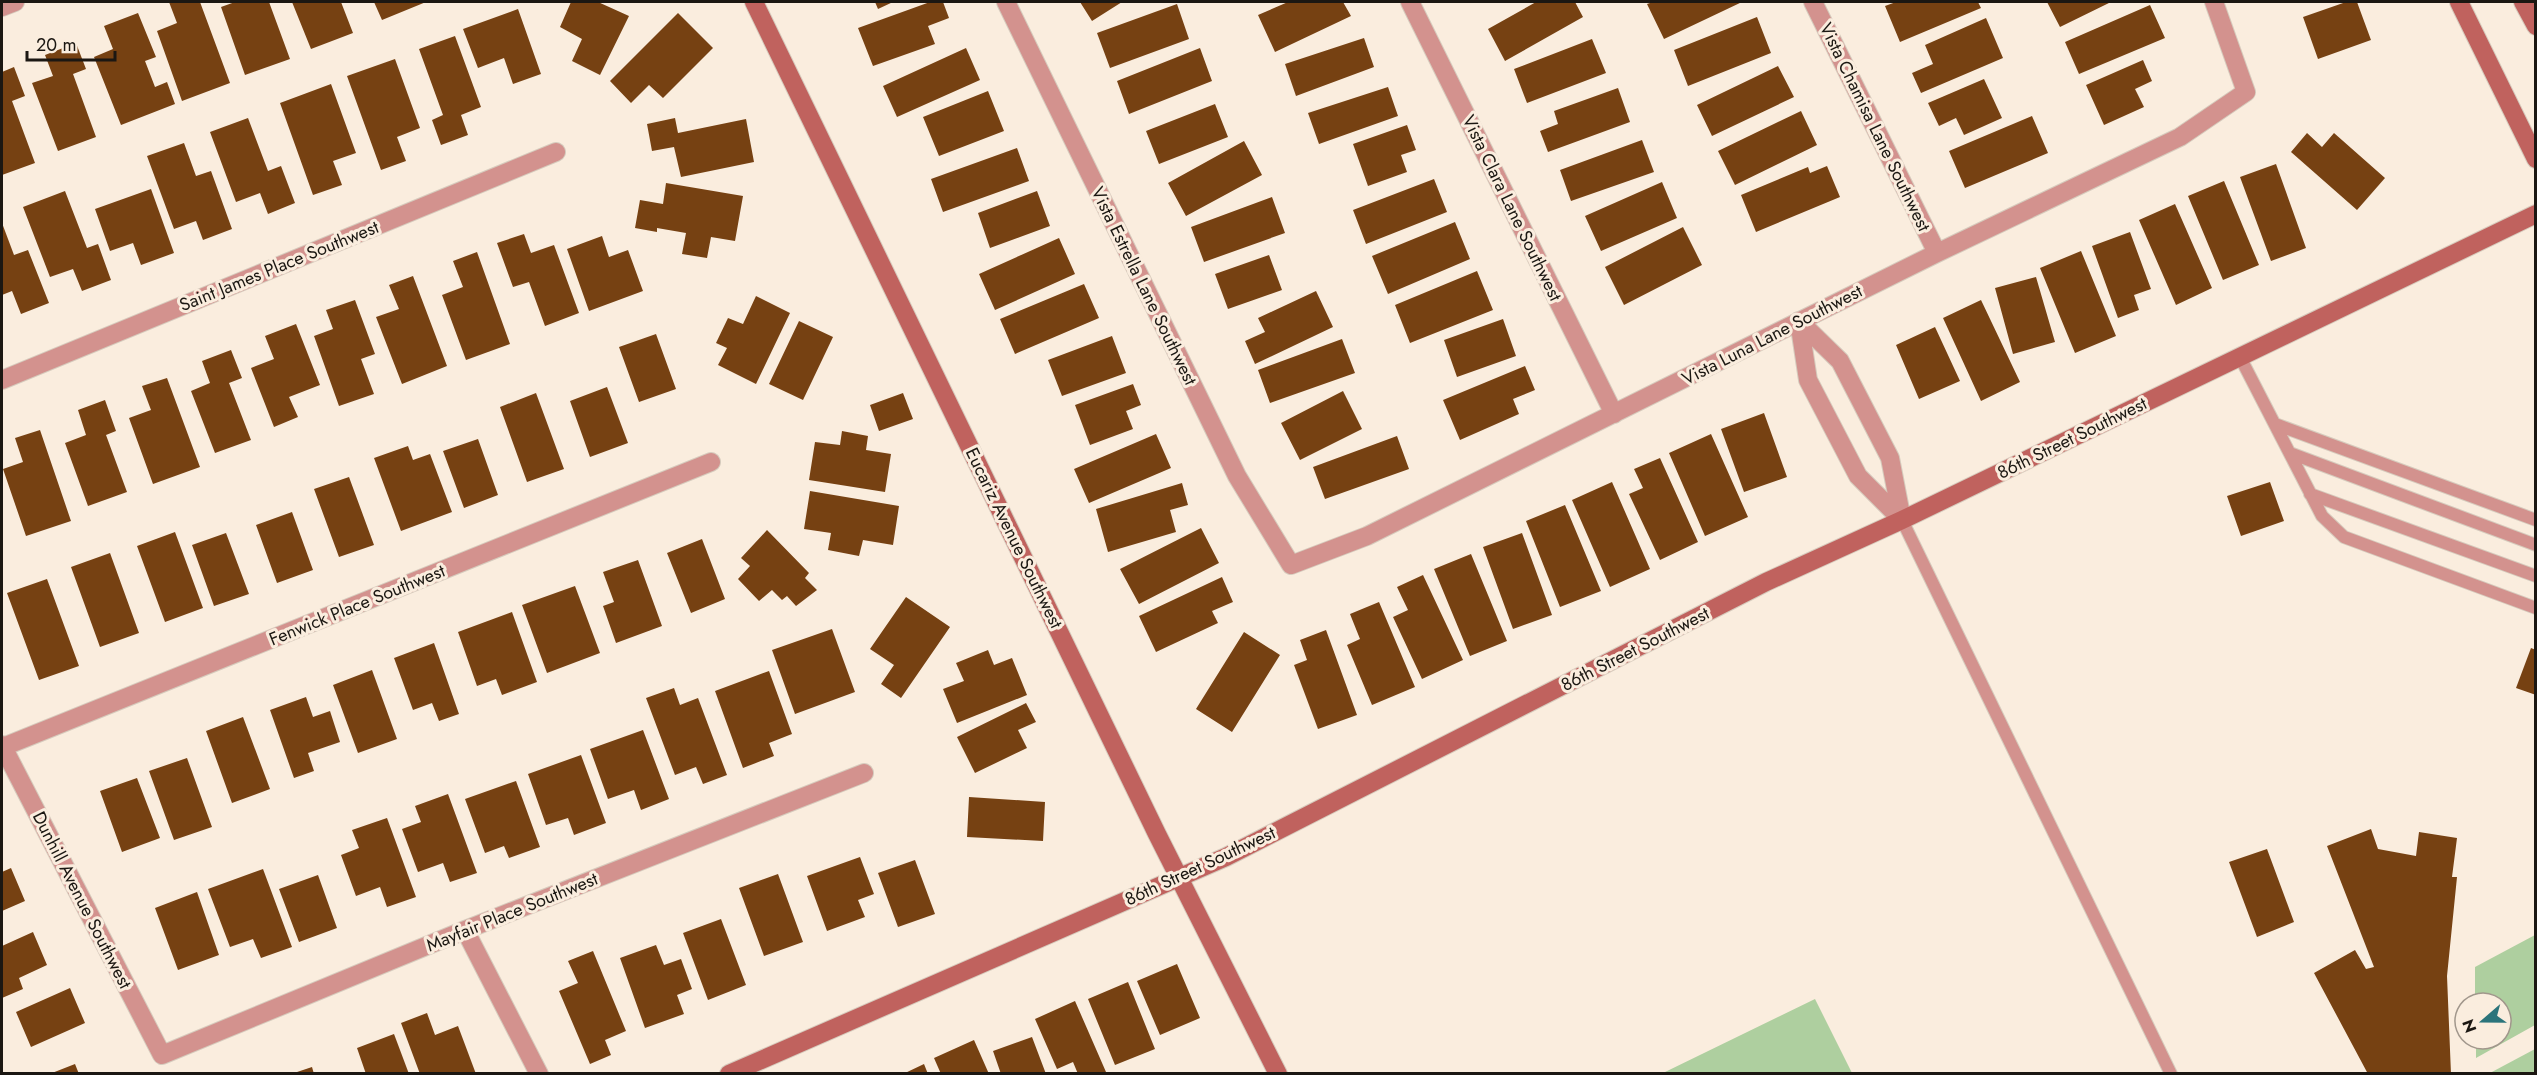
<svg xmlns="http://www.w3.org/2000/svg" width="2537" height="1075" font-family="Jost,sans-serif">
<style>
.green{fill:#aecf9f}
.building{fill:#764112}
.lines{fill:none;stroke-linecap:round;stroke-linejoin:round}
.lane-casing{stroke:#d6cbbd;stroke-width:14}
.street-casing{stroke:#d6cbbd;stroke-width:20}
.secondary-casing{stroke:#d6cbbd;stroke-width:20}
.lane{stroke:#d3928e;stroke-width:12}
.street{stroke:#d3928e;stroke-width:18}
.secondary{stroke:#c0625e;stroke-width:18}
.labels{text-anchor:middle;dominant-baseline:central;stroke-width:6;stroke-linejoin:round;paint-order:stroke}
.street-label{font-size:18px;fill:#1b1712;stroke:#faedde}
</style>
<rect width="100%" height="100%" fill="#faedde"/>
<path class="green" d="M2535,935V1025L2476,1058V1039H2501V1003H2475V967Z
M1815,999L1852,1073H1663Z
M2535,1049V1073H2490Z"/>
<path class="building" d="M169,2H200L230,83L182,101L157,31L177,23Z
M235,2H269L290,59L245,75L221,7Z
M292,2H341L353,33L311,49Z
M374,2H426L382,20Z
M571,2H598L629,16L600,75L572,61L582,39L560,27Z
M875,2H893L878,9Z
M930,2H943L949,18L928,26L935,44L873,66L858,28Z
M1080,2H1122L1092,21Z
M1288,2H1343L1351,16L1275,52L1258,15Z
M1536,2H1575L1583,17L1505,61L1488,29Z
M1653,2H1742L1664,39L1647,4Z
M1896,2H1978L1981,8L1900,42L1885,6Z
M2047,2H2111L2060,27Z
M2346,2H2357L2371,40L2318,59L2303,17Z
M1177,4L1189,39L1110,68L1097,33Z
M2150,5L2165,38L2079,74L2065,42Z
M518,9L541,74L513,84L504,58L478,68L463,29Z
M138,13L156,57L145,61L155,87L167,82L175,104L121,125L94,57L113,49L104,26Z
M678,13L713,48L663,98L649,85L631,103L610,81Z
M1757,17L1771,53L1688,86L1674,50Z
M1986,18L2003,58L1921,93L1912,73L1933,64L1925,45Z
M455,36L481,107L461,115L468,135L441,145L432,120L443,115L419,49Z
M1364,38L1374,67L1296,96L1285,64Z
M1592,39L1606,73L1527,103L1514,69Z
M76,43L86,69L73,74L96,137L58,151L32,83L53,76L45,55Z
M966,48L980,80L897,117L883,86Z
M1200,48L1212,81L1129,114L1117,81Z
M395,59L420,128L397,137L406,161L381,170L347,76Z
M2143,60L2152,81L2135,89L2144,107L2104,125L2086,85Z
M1778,66L1794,97L1712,136L1697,105Z
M14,67L25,96L12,101L35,163L2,175V72Z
M1984,79L2002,118L1964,135L1956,118L1939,126L1928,103Z
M331,84L356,153L333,161L342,185L313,195L280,103Z
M1388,87L1398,116L1319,144L1308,113Z
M1618,88L1630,122L1548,152L1540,131L1558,124L1554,111Z
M988,91L1004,131L939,156L923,117Z
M1215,104L1228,137L1159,164L1146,131Z
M1801,111L1817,145L1735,185L1718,151Z
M2032,116L2048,153L1965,188L1949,151Z
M248,118L268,171L281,166L295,203L268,214L260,193L236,202L210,132Z
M675,118L678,133L746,119L754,162L681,177L674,147L652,151L647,124Z
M1407,125L1416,150L1401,155L1407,172L1368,186L1353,144Z
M2307,133L2322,147L2334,133L2385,178L2357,210L2291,152Z
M1642,140L1654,172L1571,201L1560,170Z
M1244,141L1262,175L1186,216L1168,183Z
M184,143L196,176L211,171L232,229L203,240L196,221L174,229L147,156Z
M1017,148L1029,181L943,212L931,179Z
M2276,164L2306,248L2271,261L2240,177Z
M1827,166L1840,197L1756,232L1741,195L1808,167L1810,173Z
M1434,179L1447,212L1366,244L1353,210Z
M2224,181L2259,265L2223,280L2188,196Z
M1662,182L1677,218L1601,251L1585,216Z
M666,183L743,196L735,241L711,237L707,258L682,254L686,233L657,228V232L635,228L640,200L663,204Z
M151,189L174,253L141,265L133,243L110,251L95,209Z
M65,191L87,248L98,244L111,280L82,291L73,269L50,277L23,207Z
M1037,191L1050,226L990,248L978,213Z
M1272,197L1285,233L1204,262L1191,227Z
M2175,204L2212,288L2176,305L2139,220Z
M1455,222L1470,259L1388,294L1372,256Z
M2,223L14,255L28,250L49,303L21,314L12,291L2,295Z
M1683,227L1702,265L1624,305L1605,267Z
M2130,232L2151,289L2134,295L2139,310L2118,318L2092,246Z
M524,234L531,253L554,245L579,313L545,326L529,282L513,287L497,243Z
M602,236L609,257L628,250L643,291L589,311L567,249Z
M1059,238L1075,274L995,310L979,274Z
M2081,251L2116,336L2075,353L2040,268Z
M477,252L510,344L466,360L442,295L463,287L453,261Z
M1269,255L1282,290L1228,309L1215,274Z
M1477,271L1493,310L1410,343L1395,305Z
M413,276L447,366L402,384L376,317L399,309L389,285Z
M2036,277L2055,342L2013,354L1995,288Z
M1084,284L1099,318L1015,354L1000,319Z
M1316,291L1333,327L1255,364L1245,341L1265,332L1258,318Z
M756,296L790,313L756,384L718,365L727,348L716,343L728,318L743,324Z
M355,300L375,354L361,359L374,394L339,406L314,336L333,329L326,310Z
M1981,300L2020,382L1981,401L1943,318Z
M1503,319L1516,356L1457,377L1444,340Z
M799,321L833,337L803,400L769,384Z
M296,324L320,385L289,397L298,417L274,427L251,368L274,359L265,336Z
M1935,327L1960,381L1919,399L1896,345Z
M656,334L676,389L639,402L619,347Z
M1112,336L1126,373L1062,396L1048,360Z
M1342,339L1355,373L1270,403L1258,370Z
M231,350L242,378L229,383L251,440L215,453L191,391L210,383L202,361Z
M1525,366L1535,390L1513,399L1519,414L1460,440L1443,400Z
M167,378L200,467L153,484L129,418L151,410L142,386Z
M1133,384L1141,405L1126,411L1133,429L1090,445L1075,405Z
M607,387L628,443L590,457L570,401Z
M1343,391L1362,429L1300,460L1281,423Z
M536,393L564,469L527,482L500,407Z
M903,393L913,419L879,431L870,405Z
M105,400L116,431L106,435L127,492L88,506L65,443L86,435L78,410Z
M1764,413L1787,477L1744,492L1721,429Z
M40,430L71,521L26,536L3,469L23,462L15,438Z
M842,431L868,436L866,450L891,454L885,492L809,480L815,442L840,445Z
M1156,434L1171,468L1089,503L1074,469Z
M1711,434L1748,517L1705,536L1669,453Z
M1397,436L1409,469L1325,499L1313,467Z
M478,439L498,495L464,508L443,451Z
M408,446L413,460L430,454L452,512L401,531L374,458Z
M1660,458L1698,542L1660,560L1629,494L1643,488L1634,469Z
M349,477L374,545L339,557L314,489Z
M1612,482L1650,569L1610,587L1572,500Z
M2270,482L2284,521L2241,536L2227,496Z
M1182,483L1188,505L1170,510L1176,532L1108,552L1096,509Z
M810,491L899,506L893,545L863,540L859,556L828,550L831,533L804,529Z
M1565,505L1601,591L1560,607L1526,521Z
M292,512L313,570L277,583L256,525Z
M1201,528L1219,563L1139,604L1120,569Z
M767,530L809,573L805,578L817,590L796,606L787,596L782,600L772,590L759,601L738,579L750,566L741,558Z
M175,532L203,608L165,622L137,546Z
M226,533L249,594L214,606L192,545Z
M1522,533L1552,615L1513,629L1483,547Z
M702,539L725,599L691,613L667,553Z
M110,553L139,633L100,647L71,567Z
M1471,554L1507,641L1470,656L1434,569Z
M638,560L662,626L616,643L603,606L614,602L603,572Z
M1423,575L1463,660L1422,679L1393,617L1408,610L1397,587Z
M1222,577L1233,602L1212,611L1218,623L1156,652L1139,616Z
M47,579L79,666L39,680L7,593Z
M575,586L600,653L547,673L522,605Z
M906,597L950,627L901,698L881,684L894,665L870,649Z
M1379,602L1415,687L1372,705L1347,645L1360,639L1350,614Z
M512,612L537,682L502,695L496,679L477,686L458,632Z
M832,629L855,692L795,714L772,650Z
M1326,630L1357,715L1318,729L1294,665L1307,660L1300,640Z
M1244,632L1280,655L1232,732L1196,709Z
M434,643L459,714L439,721L432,703L413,710L394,658Z
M2531,648L2536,650V695L2516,688Z
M988,650L994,665L1012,658L1027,695L957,723L943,689L964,681L956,663Z
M372,670L397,739L358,753L333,685Z
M769,671L792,734L769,743L774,756L743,768L715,691Z
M674,688L680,705L698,698L727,775L703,784L696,767L675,775L646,698Z
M306,697L313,717L330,711L340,742L308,753L314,771L294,778L270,710Z
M1026,703L1036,722L1018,730L1027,748L975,773L957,737Z
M243,717L270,789L232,803L206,731Z
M643,730L669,799L641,810L634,790L608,799L590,749Z
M581,755L606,823L574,835L568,818L546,825L528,774Z
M187,758L212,827L174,840L149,771Z
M137,778L160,838L122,852L100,791Z
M516,781L540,847L509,858L504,846L485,853L465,799Z
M448,794L477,873L450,882L443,863L418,872L402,829L421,822L415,806Z
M969,797L1045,802L1043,841L967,837Z
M387,818L416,897L387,907L380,887L356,896L341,855L359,848L352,830Z
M2371,829L2378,849L2416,856L2419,832L2457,838L2452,877H2457L2447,976L2451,1074H2368L2314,973L2355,950L2366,969L2374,967L2327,846Z
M2267,849L2294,922L2257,937L2229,862Z
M860,857L874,894L858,900L865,917L827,931L807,876Z
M915,860L935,914L898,927L878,873Z
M11,868L25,901L2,911V872Z
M263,869L292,947L261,958L253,939L230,947L208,889Z
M778,874L803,942L764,956L739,888Z
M318,875L337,928L299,942L279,889Z
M197,892L219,955L178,970L155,908Z
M721,919L746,985L708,1000L683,933Z
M33,932L47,965L19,978L23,989L2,998V946Z
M656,945L664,965L681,959L692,989L677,995L684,1014L645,1028L620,958Z
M593,951L626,1031L605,1040L611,1055L590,1064L559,991L578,983L568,961Z
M1177,964L1200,1018L1160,1035L1137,981Z
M1128,982L1155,1049L1115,1065L1088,999Z
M70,988L85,1023L31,1047L16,1012Z
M1075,1001L1106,1072L1102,1074H1078L1073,1062L1057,1069L1035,1019Z
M427,1013L435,1035L458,1026L476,1074H420L401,1023Z
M394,1034L409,1074H366L357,1048Z
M1032,1037L1046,1074H1001L993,1051Z
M974,1040L989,1074H941L934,1058Z
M75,1064L79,1074H52V1073Z
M924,1064L928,1074H903Z
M312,1067L314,1074H294V1073Z"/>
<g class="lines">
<defs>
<path id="lane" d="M2240,357L2322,516L2344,537L2536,608
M2275,424L2536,520
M2290,453L2536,545
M2310,494L2536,576
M1902,520L2171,1074"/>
<path id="street" d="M1006,2L1237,476L1291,565L1367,536L1937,253L2180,137L2246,92L2214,2
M1410,2L1614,414
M1813,2L1937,253
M2,7L15,2
M1799,321L1808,380L1858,476L1902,520
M1799,321L1840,361L1890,458L1902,520
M2,380L556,152
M2,745L162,1055L465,930L864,773
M3,747L711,462
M465,930L539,1074"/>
<path id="secondary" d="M754,2L1157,834L1278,1074
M2459,2L2536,159
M2523,2L2536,26
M729,1074L1226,857L1766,582L1902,520L2536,214"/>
</defs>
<use href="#lane" class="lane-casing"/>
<use href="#street" class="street-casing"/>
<use href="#secondary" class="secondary-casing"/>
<use href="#lane" class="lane"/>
<use href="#street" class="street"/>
<use href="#secondary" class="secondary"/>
</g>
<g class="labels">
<g class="street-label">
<text transform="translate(1875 127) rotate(64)">Vista Chamisa Lane Southwest</text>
<text transform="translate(1512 208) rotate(64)">Vista Clara Lane Southwest</text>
<text transform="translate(279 266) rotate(-22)">Saint James Place Southwest</text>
<text transform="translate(1144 286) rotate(64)">Vista Estrella Lane Southwest</text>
<text transform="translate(1772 335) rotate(-27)">Vista Luna Lane Southwest</text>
<text transform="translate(2072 438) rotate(-26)">86th Street Southwest</text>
<text transform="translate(1014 538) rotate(64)">Eucariz Avenue Southwest</text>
<text transform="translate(357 605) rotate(-22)">Fenwick Place Southwest</text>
<text transform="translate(1635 649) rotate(-27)">86th Street Southwest</text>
<text transform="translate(1200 866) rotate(-25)">86th Street Southwest</text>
<text transform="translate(82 900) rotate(63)">Dunhill Avenue Southwest</text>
<text transform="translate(512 912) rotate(-22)">Mayfair Place Southwest</text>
</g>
</g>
<rect width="2537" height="1075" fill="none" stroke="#1b1712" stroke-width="6"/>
<g transform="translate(2483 1021) rotate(250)"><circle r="28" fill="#faedde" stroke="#a1978c" stroke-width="1.5"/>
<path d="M0-4.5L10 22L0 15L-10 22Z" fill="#2b747b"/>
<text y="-9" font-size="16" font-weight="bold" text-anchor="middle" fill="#1b1712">N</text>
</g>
<path d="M27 51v9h88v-9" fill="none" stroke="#1b1712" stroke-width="3"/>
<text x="36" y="51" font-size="18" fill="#1b1712" stroke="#faedde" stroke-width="4.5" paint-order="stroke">20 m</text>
</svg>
